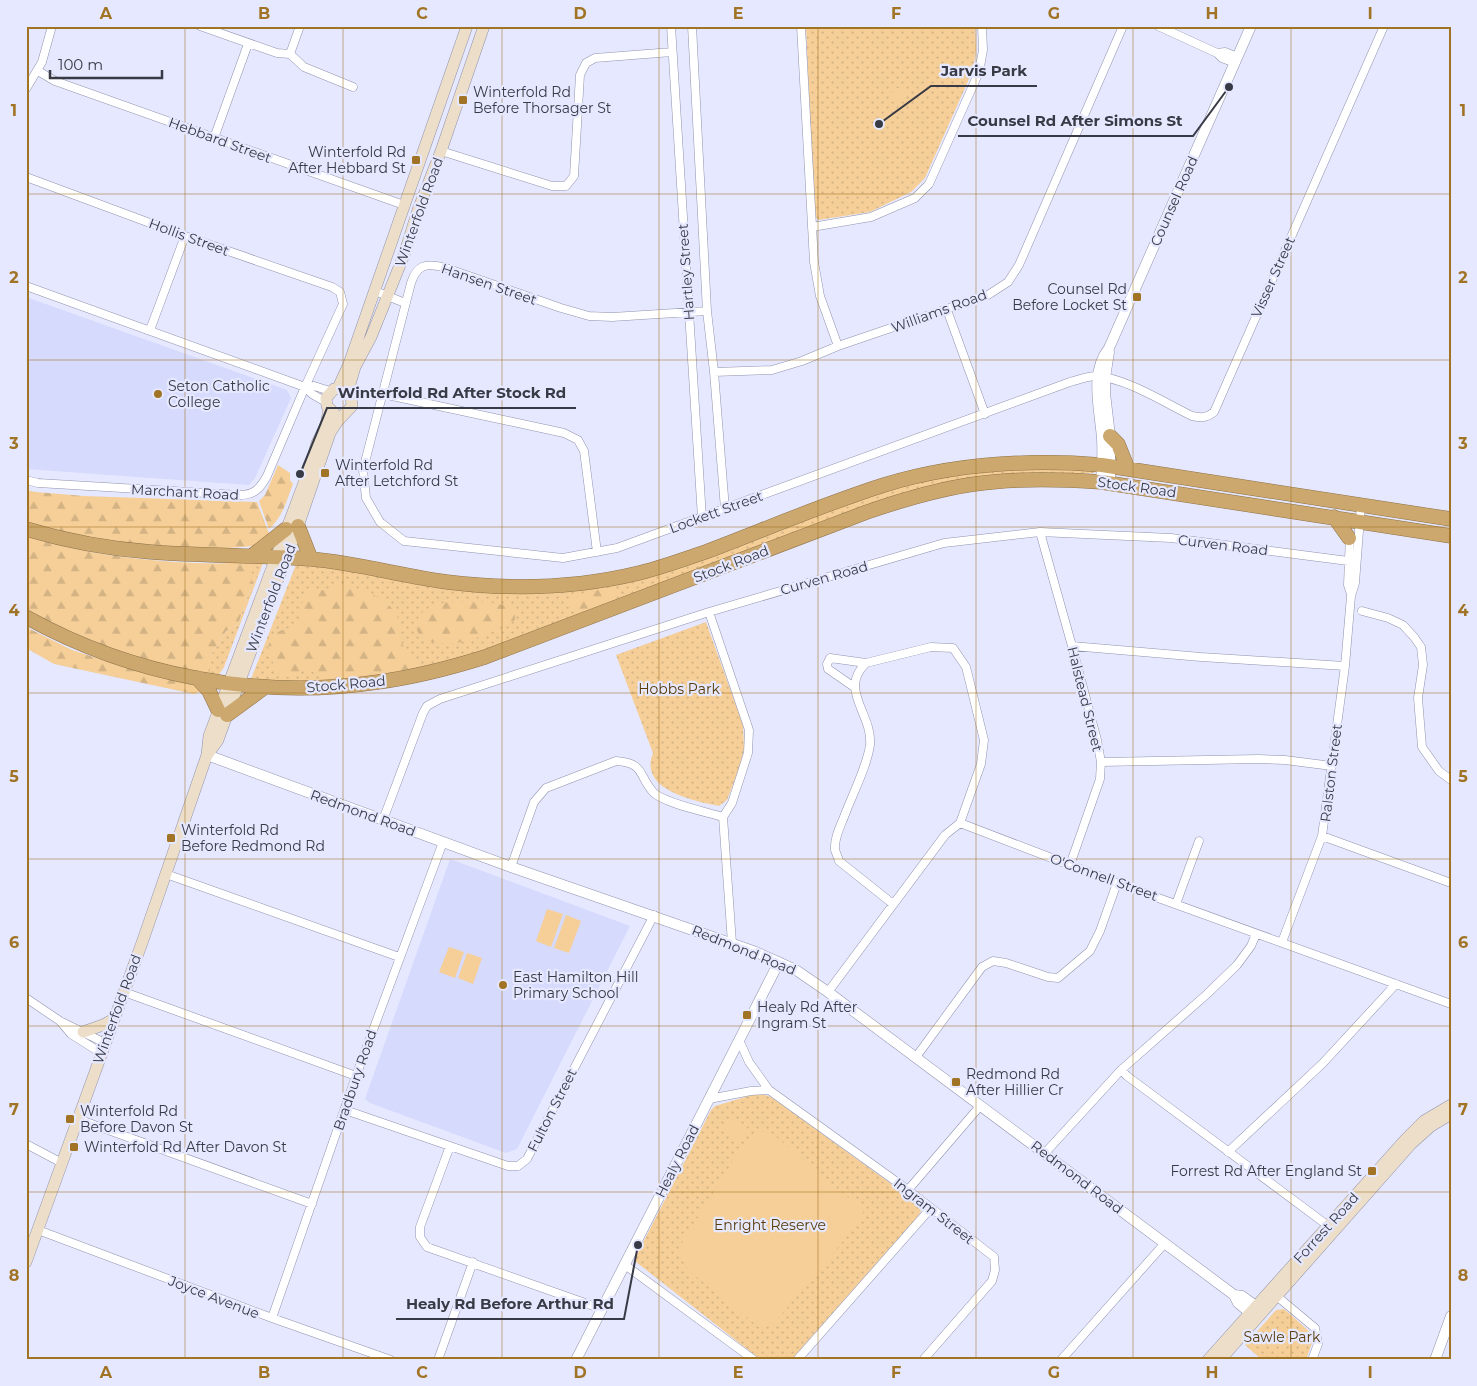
<svg xmlns="http://www.w3.org/2000/svg" width="1477" height="1386" font-family="Montserrat,sans-serif">
<style>
.built{fill:#d6dafd}
.green{fill:url(#green-dots)}
.forest{fill:url(#forest-firs)}
.pitch{fill:#f5cf97}
.lines{fill:none;stroke-linecap:round;stroke-linejoin:round}
.minor-casing{stroke:#9093ad;stroke-width:9}
.tertiary-casing{stroke:#9093ad;stroke-width:11}
.secondary-casing{stroke:#9093ad;stroke-width:12}
.trunk-casing{stroke:#907348;stroke-width:15}
.minor{stroke:#fff;stroke-width:8}
.tertiary{stroke:#fff;stroke-width:10}
.secondary{stroke:#ecdec9;stroke-width:11}
.trunk{stroke:#cca86e;stroke-width:14}
.grid{fill:none;stroke:#a17325;stroke-width:1;stroke-opacity:0.55}
.poi-dot{fill:#a17325;stroke:#e5e8ff;stroke-width:2}
.labels{text-anchor:middle;dominant-baseline:central;stroke-width:4.5;stroke-linejoin:round;paint-order:stroke}
.poi-label{font-size:14px;fill:#383a45;stroke:#e5e8ff;text-anchor:start}
.street-label{font-size:14px;fill:#383a45;stroke:#e5e8ff}
.park-label{font-size:14px;fill:#583b07;stroke:#e5e8ff}
.leader{fill:none;stroke:#383a45;stroke-width:2}
.callout-dot{fill:#383a45;stroke:#e5e8ff;stroke-width:2}
.callout-label{font-size:15px;text-anchor:middle;font-weight:bold;fill:#383a45;stroke:#e5e8ff;stroke-width:4.5;stroke-linejoin:round;paint-order:stroke}
.neatline{fill:none;stroke:#a17325;stroke-width:2}
.grid-label{font-size:16px;text-anchor:middle;font-weight:bold;fill:#a17325}
</style>
<defs>
<pattern id="green-dots" width="8" height="8" patternUnits="userSpaceOnUse" patternTransform="scale(1.25)"><rect width="8" height="8" fill="#f5cf97"/><path d="M2 2h.1M6 6h.1" fill="none" stroke="#d3b284" stroke-width="1.8" stroke-linecap="round"/></pattern>
<pattern id="forest-firs" width="22" height="20" patternUnits="userSpaceOnUse" patternTransform="scale(1.25)"><rect width="22" height="20" fill="#f5cf97"/><path d="M5 1l3.5 6h-7zM16 11l3.5 6h-7z" fill="#d3b284"/></pattern>
</defs>
<rect width="100%" height="100%" fill="#e5e8ff"/>
<path class="built" d="M26,297L287,390L291,398L255,478L249,485L26,469Z
M450,859L630,926L517,1149L506,1153L370,1103L365,1099Z"/>
<path class="green" d="M806,26H975L976,50L973,70L925,178L911,192L870,212L818,220L814,214Z
M989,469H1093L1094,473L988,477L449,663L371,678L305,683L251,679L297,562L584,589C675,578 764,535 849,504C868,497 888,489 907,484C934,478 961,474 989,469Z
M246,560L263,563L224,667L218,676L210,675V656L226,631L238,624L252,584Z
M706,622L743,725L744,749L739,769L727,800L719,806C694,801 638,790 653,753L616,655Z
M755,1094H762L771,1097L919,1204L921,1211L918,1216L791,1360H761L636,1262L635,1258L711,1110L715,1106Z
M1284,1309L1310,1332L1312,1343L1306,1360H1262L1245,1345L1276,1310Z"/>
<path class="forest" d="M278,465L290,473V480L293,484C287,500 282,518 269,529L259,501L265,495Z
M26,490L36,492L84,496L257,502L270,536L255,546L213,549L179,548L89,539L26,524Z
M26,536C81,553 139,561 196,563C213,563 229,565 246,560L252,571V584L238,624L226,631L210,656V675L118,654L26,613Z
M340,585C359,587 388,597 397,616C400,623 398,628 399,635C400,646 412,656 419,663V667L383,674L369,673L353,678L324,680C320,677 315,672 310,671C297,667 295,685 276,672C271,663 274,655 268,647C273,630 282,630 297,626C303,615 299,602 307,592L323,590Z
M614,587L619,590V596C604,603 582,615 566,606V603L584,593Z
M448,602C465,602 501,599 515,611V619C510,627 498,629 489,633C471,640 452,647 433,642C417,639 410,624 423,612C430,606 439,604 448,602Z
M26,627L72,650L127,668L166,679L194,685L201,691L194,694L54,664L26,648Z"/>
<path class="pitch" d="M895,87L907,93L900,106L888,99Z
M547,909L563,914L551,947L536,941Z
M566,915L581,921L569,953L554,948Z
M449,947L464,952L455,978L439,972Z
M467,953L482,958L473,984L458,978Z
M732,1116L751,1131L741,1143L722,1129Z
M768,1130L858,1206L863,1212L861,1220L774,1323L766,1327H759L688,1270L680,1256L681,1245L739,1151L755,1133Z"/>
<g class="lines">
<defs>
<path id="minor" d="M200,26L277,53L290,54
M671,26L702,518
M692,26L707,311L714,372L725,509
M801,26L814,262L820,296L838,346
M1158,26L1217,53L1222,58L1235,63
M1217,53L1225,52L1237,57
M290,54L304,67L353,87
M290,54L300,26
M38,71L55,81L404,205
M26,89L42,62L52,26
M214,138L248,44
M441,151L552,186H566L574,176L580,75L586,63L595,58L672,52
M26,177L185,236L332,287L340,292L343,304L305,387L267,476C260,489 254,495 239,495L38,483L26,480
M812,227L871,217L915,198L929,184L979,72L983,50L982,26
M26,286L305,387L314,386L330,391
M375,291L405,303
M947,310L985,414
M707,311L612,317L589,316L561,308L443,267C425,263 417,265 411,283L363,470L366,498L380,522L404,541L563,558L617,548L1070,382C1078,380 1088,376 1096,376C1126,378 1165,403 1192,416C1202,418 1206,418 1214,412L1384,26
M150,330L185,236
M714,372L772,370L802,361L838,346L988,295L1008,282L1019,265L1123,26
M305,387L312,394L326,402
M383,394L564,433L578,440L584,451L597,552
M1040,532L1072,646L1097,740L1101,762L1100,779L1070,865
M1350,536L1348,585L1351,594
M1362,611L1388,618L1403,625L1414,637L1421,647L1423,665L1418,698L1422,747L1439,771L1451,780
M709,612L749,730L748,753L732,803L723,817L732,943
M1072,646L1201,657L1345,666
M854,687L828,669L827,664L830,658L866,663
M1101,762L1258,759L1285,760L1332,766
M383,820L423,713L427,706L440,699L709,612L944,543L1040,532L1171,538L1356,562
M1322,836L1451,883
M511,867L534,802L546,788L616,761C645,763 638,775 653,792C663,803 707,812 723,817
M166,874L399,957
M893,904L839,861C838,857 836,853 835,850C834,838 840,827 844,817C852,795 867,767 870,745C873,714 838,690 866,663L931,647L953,648L966,667L984,740L981,764L960,823
M1176,904L1199,841
M1282,942L1322,836L1345,666L1351,596L1355,583L1361,505
M124,992L356,1076
M828,992L945,835L960,823L1117,883L1451,1004
M26,998L60,1021L71,1034L101,1053
M62,1022L105,1043
M739,1040L749,1062L769,1090L908,1190L994,1257L995,1270L992,1281L923,1360
M916,1057L982,967L993,961L1006,963L1048,977L1058,978L1090,951L1100,931L1117,883
M1121,1070L1127,1076L1331,1228
M709,1099L751,1091L769,1090
M345,1110L508,1166H518L527,1159L654,915
M78,1119L312,1204
M26,1144L62,1163
M450,1146L420,1227V1237L427,1247L602,1309
M1228,1152L1323,1063L1396,984
M1045,1153L1121,1070L1207,994L1237,965L1251,946L1256,934
M908,1190L980,1106
M38,1230L272,1318L391,1360
M625,1265L754,1360
M1273,1293L1315,1328L1318,1344L1312,1360
M272,1318L356,1076L443,842
M438,1360L473,1262
M797,1360L931,1208
M1061,1360L1165,1243"/>
<path id="tertiary" d="M1109,352L1105,378V393L1110,436V483
M1101,482C1102,467 1103,453 1102,439C1100,409 1089,373 1109,348L1251,26
M207,755L511,867L756,952L796,970L828,992L1234,1295L1242,1296L1261,1310
M1234,1295L1238,1303L1255,1317
M576,1360L779,962
M1435,1360L1451,1316"/>
<path id="secondary" d="M338,388L349,364L467,26
M334,413L327,406L326,398L334,389L344,388
M208,754L218,740L227,715L298,526L330,433L337,422L352,406L350,384L355,367L371,337L404,255L418,210L441,151L484,26
M83,1032L103,1025L114,1019
M26,1262L143,940L207,755L209,736L311,464L317,443L326,425L329,409
M1208,1360L1405,1140L1424,1121L1451,1105
M1220,1360L1411,1144L1431,1126L1451,1114"/>
<path id="trunk" d="M1110,436L1118,444L1128,469
M1334,517L1349,538
M298,526L311,559
M26,529C67,541 109,549 151,552C204,556 258,555 311,559C357,563 402,576 447,582C511,590 577,588 639,573C663,567 685,559 708,551C766,529 824,504 884,485C956,463 1028,459 1102,465L1451,519
M253,555L286,529
M26,617C132,676 259,700 378,682C415,677 450,668 485,657L867,512C902,500 938,489 975,484C1017,478 1059,479 1101,482L1451,536
M197,678L209,691L218,710
M227,715L265,687"/>
</defs>
<use href="#minor" class="minor-casing"/>
<use href="#tertiary" class="tertiary-casing"/>
<use href="#secondary" class="secondary-casing"/>
<use href="#trunk" class="trunk-casing"/>
<use href="#minor" class="minor"/>
<use href="#tertiary" class="tertiary"/>
<use href="#secondary" class="secondary"/>
<use href="#trunk" class="trunk"/>
</g>
<path class="grid" d="M185,26V1360M343,26V1360M502,26V1360M659,26V1360M818,26V1360M976,26V1360M1133,26V1360M1291,26V1360M26,194H1451M26,360H1451M26,527H1451M26,693H1451M26,859H1451M26,1026H1451M26,1192H1451"/>
<g class="poi-dot">
<rect x="458" y="95" width="10" height="10" rx="2.5"/>
<rect x="411" y="155" width="10" height="10" rx="2.5"/>
<rect x="1132" y="292" width="10" height="10" rx="2.5"/>
<circle cx="158" cy="394" r="5"/>
<rect x="320" y="468" width="10" height="10" rx="2.5"/>
<rect x="166" y="833" width="10" height="10" rx="2.5"/>
<circle cx="503" cy="985" r="5"/>
<rect x="742" y="1010" width="10" height="10" rx="2.5"/>
<rect x="951" y="1077" width="10" height="10" rx="2.5"/>
<rect x="65" y="1114" width="10" height="10" rx="2.5"/>
<rect x="69" y="1142" width="10" height="10" rx="2.5"/>
<rect x="1367" y="1166" width="10" height="10" rx="2.5"/>
</g>
<g class="labels">
<g class="poi-label">
<text x="473" y="92">Winterfold Rd<tspan x="473" dy="16">Before Thorsager St</tspan></text>
<text x="406" y="152" text-anchor="end">Winterfold Rd<tspan x="406" dy="16">After Hebbard St</tspan></text>
<text x="1127" y="289" text-anchor="end">Counsel Rd<tspan x="1127" dy="16">Before Locket St</tspan></text>
<text x="168" y="386">Seton Catholic<tspan x="168" dy="16">College</tspan></text>
<text x="335" y="465">Winterfold Rd<tspan x="335" dy="16">After Letchford St</tspan></text>
<text x="181" y="830">Winterfold Rd<tspan x="181" dy="16">Before Redmond Rd</tspan></text>
<text x="513" y="977">East Hamilton Hill<tspan x="513" dy="16">Primary School</tspan></text>
<text x="757" y="1007">Healy Rd After<tspan x="757" dy="16">Ingram St</tspan></text>
<text x="966" y="1074">Redmond Rd<tspan x="966" dy="16">After Hillier Cr</tspan></text>
<text x="80" y="1111">Winterfold Rd<tspan x="80" dy="16">Before Davon St</tspan></text>
<text x="84" y="1147">Winterfold Rd After Davon St</text>
<text x="1362" y="1171" text-anchor="end">Forrest Rd After England St</text>
</g>
<g class="street-label">
<text transform="translate(220 140) rotate(20)">Hebbard Street</text>
<text transform="translate(1174 201) rotate(-66)">Counsel Road</text>
<text transform="translate(419 212) rotate(-70)">Winterfold Road</text>
<text transform="translate(189 237) rotate(20)">Hollis Street</text>
<text transform="translate(686 272) rotate(-94)">Hartley Street</text>
<text transform="translate(1273 277) rotate(-66)">Visser Street</text>
<text transform="translate(489 284) rotate(19)">Hansen Street</text>
<text transform="translate(939 311) rotate(-20)">Williams Road</text>
<text transform="translate(1137 487) rotate(8)">Stock Road</text>
<text transform="translate(185 492) rotate(3)">Marchant Road</text>
<text transform="translate(716 512) rotate(-20)">Lockett Street</text>
<text transform="translate(1223 545) rotate(7)">Curven Road</text>
<text transform="translate(731 564) rotate(-21)">Stock Road</text>
<text transform="translate(824 578) rotate(-16)">Curven Road</text>
<text transform="translate(271 598) rotate(-69)">Winterfold Road</text>
<text transform="translate(346 684) rotate(-5)">Stock Road</text>
<text transform="translate(1085 699) rotate(76)">Halstead Street</text>
<text transform="translate(1331 773) rotate(-83)">Ralston Street</text>
<text transform="translate(363 813) rotate(20)">Redmond Road</text>
<text transform="translate(1104 877) rotate(20)">O'Connell Street</text>
<text transform="translate(744 950) rotate(22)">Redmond Road</text>
<text transform="translate(117 1009) rotate(-70)">Winterfold Road</text>
<text transform="translate(355 1080) rotate(-71)">Bradbury Road</text>
<text transform="translate(552 1110) rotate(-63)">Fulton Street</text>
<text transform="translate(677 1161) rotate(-63)">Healy Road</text>
<text transform="translate(1077 1177) rotate(37)">Redmond Road</text>
<text transform="translate(934 1211) rotate(38)">Ingram Street</text>
<text transform="translate(1326 1228) rotate(-48)">Forrest Road</text>
<text transform="translate(214 1297) rotate(21)">Joyce Avenue</text>
</g>
<g class="park-label">
<text x="679" y="689">Hobbs Park</text>
<text x="770" y="1225">Enright Reserve</text>
<text x="1282" y="1337">Sawle Park</text>
</g>
</g>
<path class="leader" d="M879 124L931 86H1037M1229 87L1193 136H958M300 474L327 408H576M638 1245L624 1319H396"/>
<g class="callout-dot">
<circle cx="879" cy="124" r="5"/>
<circle cx="1229" cy="87" r="5"/>
<circle cx="300" cy="474" r="5"/>
<circle cx="638" cy="1245" r="5"/>
</g>
<g class="callout-label">
<text x="984" y="76">Jarvis Park</text>
<text x="1075" y="126">Counsel Rd After Simons St</text>
<text x="452" y="398">Winterfold Rd After Stock Rd</text>
<text x="510" y="1309">Healy Rd Before Arthur Rd</text>
</g>
<rect width="1477" height="1386" fill="none" stroke="#e5e8ff" stroke-width="55"/>
<path d="M50 70v8h112v-8" fill="none" stroke="#383a45" stroke-width="2.5"/>
<text x="58" y="70" font-size="15" fill="#383a45" stroke="#e5e8ff" stroke-width="4" paint-order="stroke">100 m</text>
<rect x="28" y="28" width="1422" height="1330" class="neatline"/>
<g class="grid-label">
<text x="106" y="19">A</text>
<text x="264" y="19">B</text>
<text x="422" y="19">C</text>
<text x="580" y="19">D</text>
<text x="738" y="19">E</text>
<text x="896" y="19">F</text>
<text x="1054" y="19">G</text>
<text x="1212" y="19">H</text>
<text x="1370" y="19">I</text>
<text x="14" y="116">1</text>
<text x="1463" y="116">1</text>
<text x="14" y="283">2</text>
<text x="1463" y="283">2</text>
<text x="14" y="449">3</text>
<text x="1463" y="449">3</text>
<text x="14" y="616">4</text>
<text x="1463" y="616">4</text>
<text x="14" y="782">5</text>
<text x="1463" y="782">5</text>
<text x="14" y="948">6</text>
<text x="1463" y="948">6</text>
<text x="14" y="1115">7</text>
<text x="1463" y="1115">7</text>
<text x="14" y="1281">8</text>
<text x="1463" y="1281">8</text>
<text x="106" y="1378">A</text>
<text x="264" y="1378">B</text>
<text x="422" y="1378">C</text>
<text x="580" y="1378">D</text>
<text x="738" y="1378">E</text>
<text x="896" y="1378">F</text>
<text x="1054" y="1378">G</text>
<text x="1212" y="1378">H</text>
<text x="1370" y="1378">I</text>
</g>
</svg>
